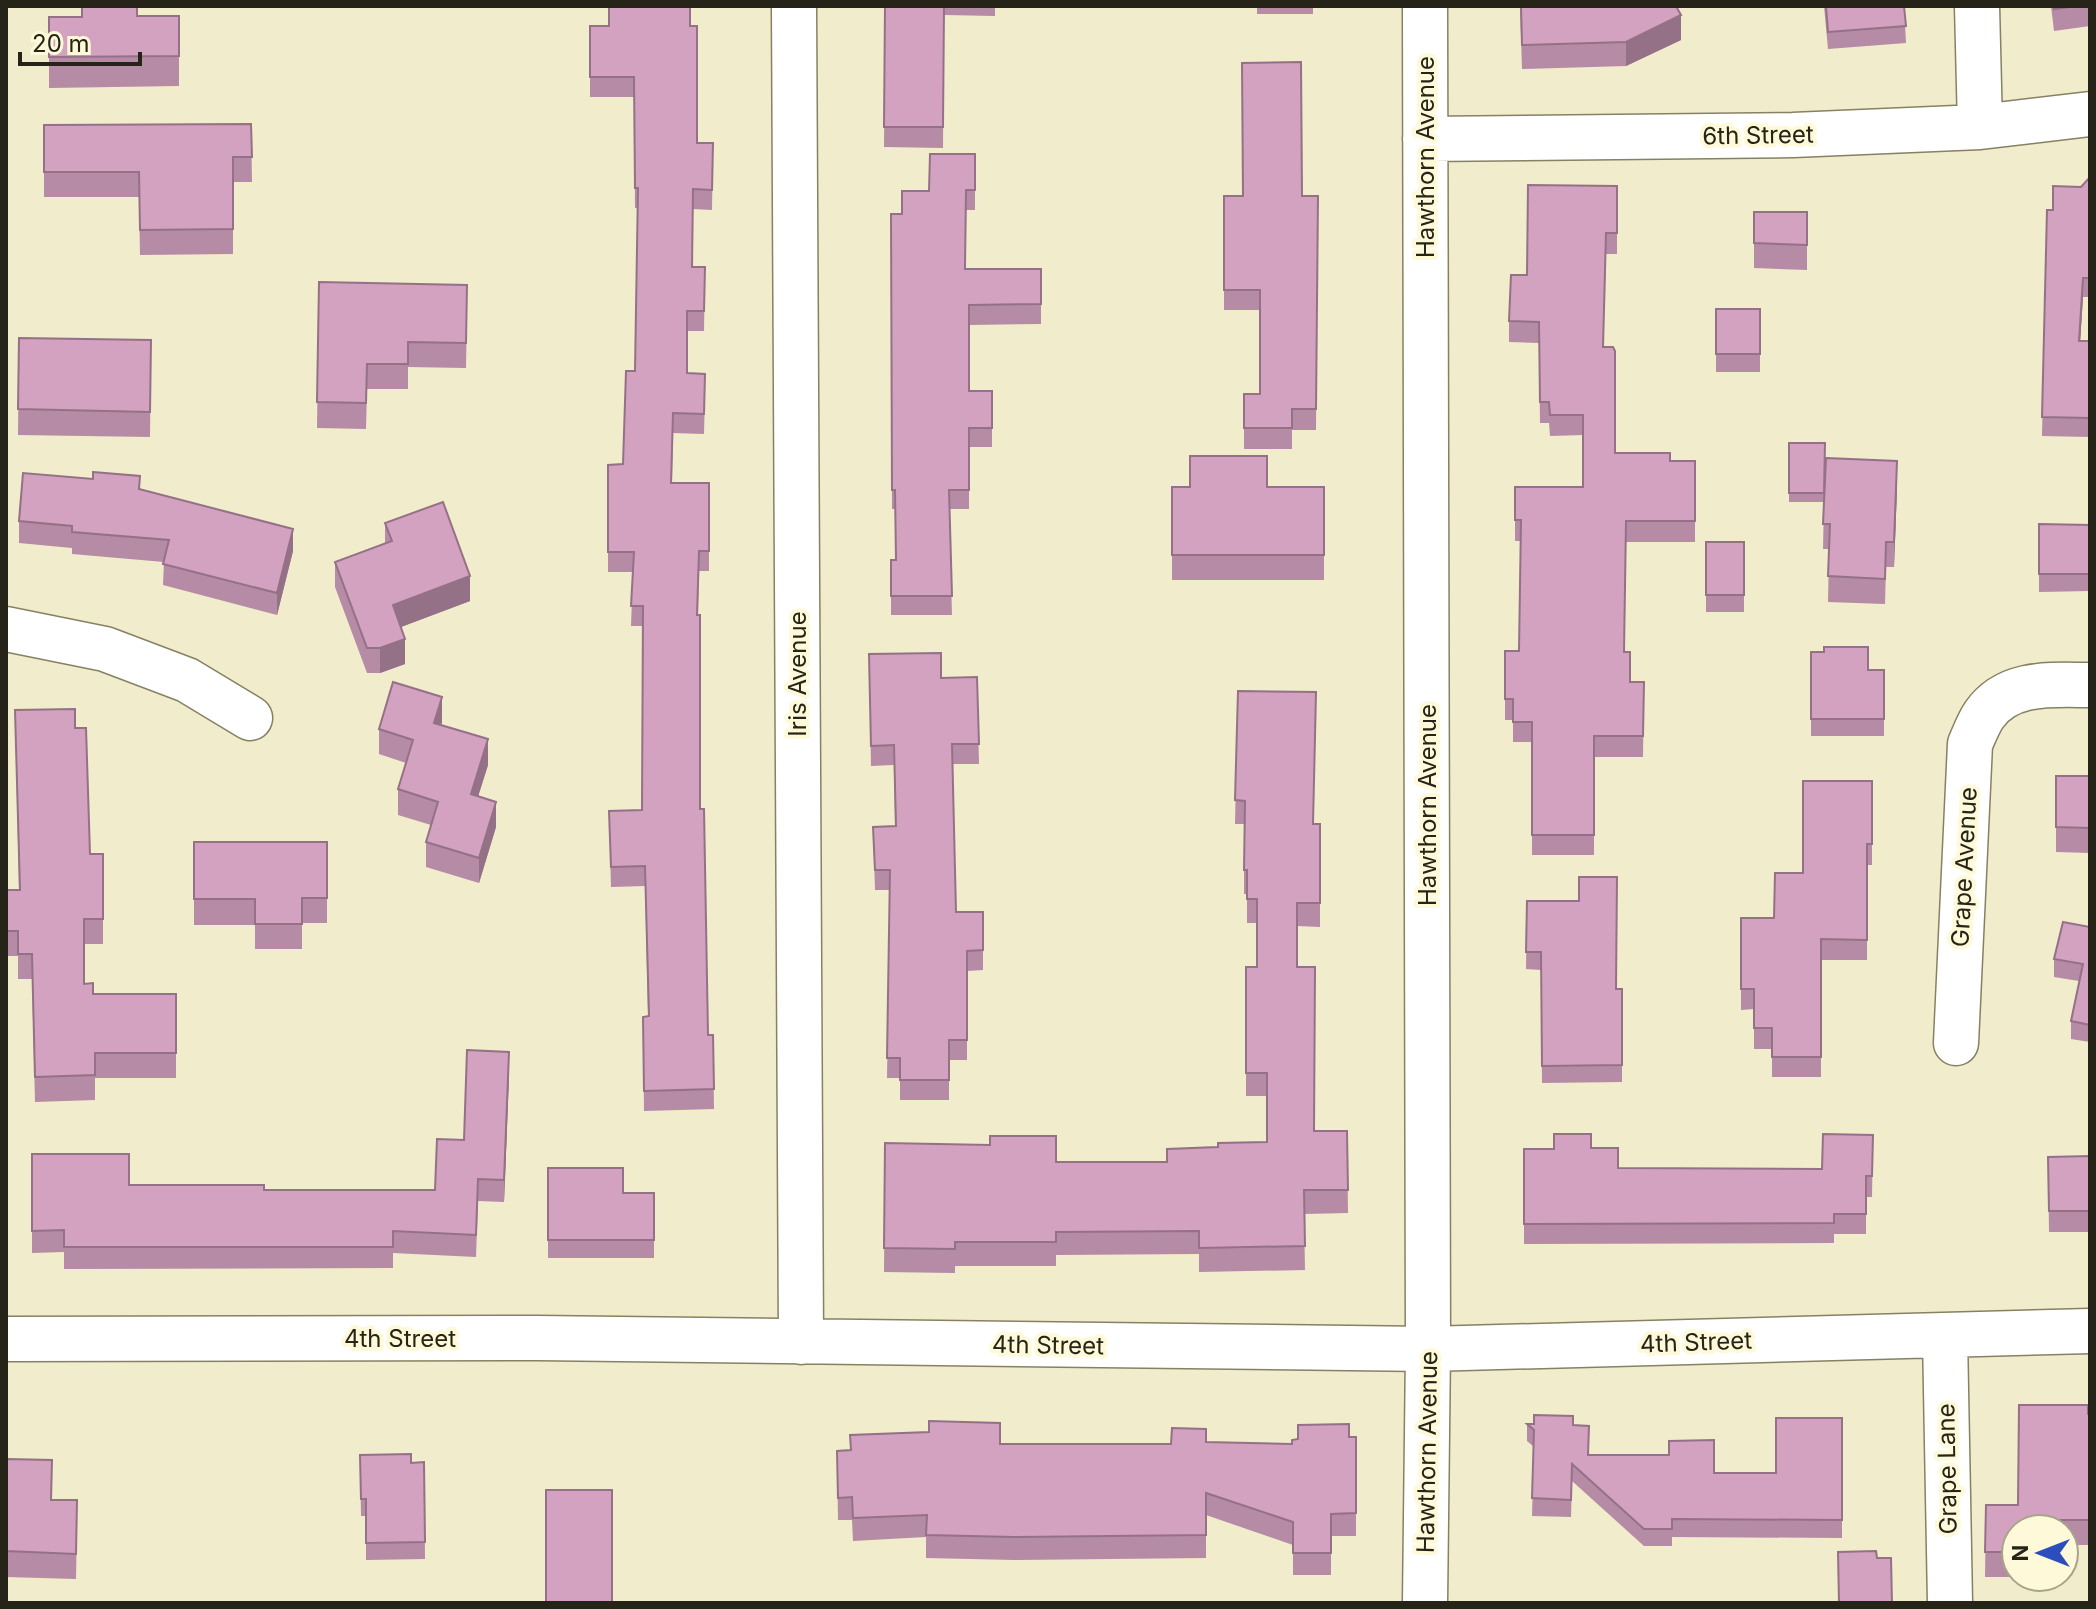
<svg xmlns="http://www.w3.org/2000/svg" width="2096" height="1609" font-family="Inter,sans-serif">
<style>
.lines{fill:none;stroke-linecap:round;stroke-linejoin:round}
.minor-casing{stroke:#868163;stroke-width:47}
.minor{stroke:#fff;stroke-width:44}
.wall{fill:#b58ba5}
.shaded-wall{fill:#947186}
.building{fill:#d3a2c0;stroke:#947186;stroke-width:2}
.labels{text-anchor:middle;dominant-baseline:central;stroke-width:8;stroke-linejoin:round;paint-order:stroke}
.street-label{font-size:24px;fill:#262418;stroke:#fef9d8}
</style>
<rect width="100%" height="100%" fill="#f1eccb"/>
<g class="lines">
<defs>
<path id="minor" d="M794,6L801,1342
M1977,6L1980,127
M1425,139L1793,135L1980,127L2090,114
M6,629L105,649L187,680L250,718
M1956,1043L1970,744C1974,735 1978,724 1984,715C2008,680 2053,685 2090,685
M1945,1336L1950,1603
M6,1339L537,1338L1428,1349L2090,1331
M1425,1603L1428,1349L1425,6"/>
</defs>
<use href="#minor" class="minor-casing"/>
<use href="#minor" class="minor"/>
</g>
<path class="wall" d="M885,6H995V16L944,15L943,148L884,147Z
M1257,6H1313V14H1257Z
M1520,6H1676L1681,40L1626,66L1522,69Z
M1824,6H1904L1906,43L1828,49Z
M2051,6H2090V26L2054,31Z
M179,16V86L49,88V17Z
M590,26H690L697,143H713L712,210L693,209L692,267H705L704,331H687V373L705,394L704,434L673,433L672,483H709V571H699L698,615L700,809L708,1035H713L714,1109L644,1111L643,1017L648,1016L645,886L611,887L609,811L642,810L643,626H631L633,572H608V465L623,464L635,371L638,208H635L634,97H590Z
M251,124L252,182H233V254L140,255L139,197H44V125Z
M975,154V210H966L965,269H1041V324L969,325V391H992V447H969V509H949L952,615H891V560H895V509H892L891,214H902Z
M2090,177V297H2083L2080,341H2090V437L2042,436L2047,210H2053L2081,187Z
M1617,186V254H1606L1603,347L1615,453L1670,461H1695V542H1626L1624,652L1630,682H1644L1643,757H1594V855H1532V742H1513V720H1505V651H1519L1521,541H1515V487H1583V435L1550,436L1549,423H1540L1539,343L1509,342V321L1527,275Z
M1224,196H1318L1316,430H1292V449H1244V394H1260V310H1224Z
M1754,212H1807V270L1754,268Z
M319,282L467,310L466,368L408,367V389H367L366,429L317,428Z
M1716,309H1760V372H1716Z
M19,338L151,340L150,437L18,435Z
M1789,443L1825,483L1897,487L1894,567H1886L1885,604L1828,602L1829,549H1823L1824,502H1789Z
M1172,487H1324V580H1172Z
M140,489L293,551L277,615L163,585L164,562L72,554V548L19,543V521Z
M385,523L470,601L401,627L405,664L380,673H367L335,587V562L385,543Z
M2039,524L2090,525V591L2039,592Z
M1706,542H1744V612H1706Z
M1811,652L1868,670H1884V736H1811Z
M869,654L941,678L977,677L979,764H952L956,912H983V970L967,971V1060H949V1100H900V1078H887L890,890H875L873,827L895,826L894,765L871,766Z
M1238,691L1314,824H1320V927L1297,926V967L1314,1131H1347L1348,1213L1304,1214L1305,1270L1199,1272V1254L1056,1255V1266H955V1273L884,1272L885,1143L1056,1162H1167L1218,1147L1267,1142V1096H1246V967H1257V923H1247V894H1244V824H1235Z
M15,710L75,728L90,854H103V944H84V984L93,994H176V1078H95V1100L35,1102L32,979H18V956H7V890H19Z
M442,722L441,725L488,765L478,796L496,827L479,883L426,867V842L431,825L398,815V789L406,763L379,754V729Z
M2056,776H2090V853L2056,852Z
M1872,781V865H1867V960H1821V1077H1772V1049H1754V1009L1741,1010V918H1774L1803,873Z
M194,842H327V923H302V949H255V925H194Z
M1527,901L1616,989H1622V1082L1542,1083L1541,970L1526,969Z
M2090,927V1042L2071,1039V1021L2079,981L2054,977V959Z
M509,1074L504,1202L478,1201L476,1257L393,1253V1268L64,1269V1252L32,1253V1154L129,1185L264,1190H435L464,1140Z
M1873,1135L1872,1197H1866V1234H1834V1243L1524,1244V1149L1591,1148L1618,1168L1822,1169Z
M2090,1156V1232H2049L2048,1157Z
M548,1168L623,1193H654V1258H548Z
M2088,1414H2090V1545H2064V1529H2016V1577H2046H1985L1986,1505H2018Z
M1842,1418V1538L1672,1537V1546H1644L1572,1481L1571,1517L1532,1516L1534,1447L1527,1441V1424L1573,1425L1588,1455L1714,1473H1776Z
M850,1435L1000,1444H1171L1206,1442L1292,1444L1356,1437V1536H1331V1575H1293V1545L1206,1515V1558L1014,1560L926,1558V1537L853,1541L852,1520H838L837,1451L850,1450Z
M360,1455L411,1463L424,1462L425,1559L366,1560V1516H361Z
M6,1459L52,1500L77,1525L76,1579L6,1577Z"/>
<path class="shaded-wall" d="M1681,15V40L1626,66V42Z
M2083,278V297L2079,359V341Z
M1897,461V487L1894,567V542Z
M293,529V551L277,615V593Z
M470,576V601L393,630V605Z
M405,639V664L380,673V648Z
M442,697V722L434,748V723Z
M488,739V765L471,819V794Z
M496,802V827L479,883V858Z
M509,1052V1074L504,1202V1180Z"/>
<path class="building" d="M82,6H137V16H179V56L49,57V17H82Z
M609,6H690V26H697V143H713L712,190L693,189L692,267H705L704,311H687V373L705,374L704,414L673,413L671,483H709V551H699L697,615H700V809H704L708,1035H713L714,1089L644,1091L643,1017L649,1016L645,866L611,867L609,811L642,810L643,606H631L634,552H608V465L623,464L626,371H635L638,188H635L634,77H590V26H609Z
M885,6H944L943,127H884Z
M1521,6H1676L1681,15L1626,42L1522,45Z
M1826,6H1904L1906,26L1828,32Z
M2054,6H2077L2054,9Z
M1301,62L1302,196H1318L1316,409H1292V428H1244V394H1260V290H1224V196H1243L1242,63Z
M251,124L252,157H233V229L140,230L139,172H44V125Z
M930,154H975V190H966L965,269H1041V304L969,305V391H992V428H969V490H949L952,596H891V560H896L895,490H892L891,214H902V191H929Z
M2090,177V278H2083L2079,341H2090V418L2042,417L2047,210H2053V186L2081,187Z
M1528,185L1617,186V233H1606L1603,347H1613L1615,351V453H1670V461H1695V521H1626L1624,652H1630V682H1644L1643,736H1594V835H1532V722H1513V699H1505V651H1519L1521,520H1515V487H1583V415H1550L1549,402H1540L1539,322L1509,321L1511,275H1527Z
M1754,212H1807V245L1754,243Z
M319,282L467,285L466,343L408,342V364H367L366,403L317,402Z
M1716,309H1760V354H1716Z
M19,338L151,340L150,412L18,409Z
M1789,443H1825L1824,493H1789Z
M1190,456H1267V487H1324V555H1172V487H1190Z
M1826,458L1897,461L1894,542H1886L1885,579L1828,576L1830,524H1823Z
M93,472L140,476L139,489L293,529L277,593L163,564L169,540L72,532V526L19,521L23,473L93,479Z
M443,502L470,576L393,605L405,639L380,648H367L335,562L392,541L385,523Z
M2039,524L2090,525V574H2039Z
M1706,542H1744V595H1706Z
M1824,647H1868V670H1884V719H1811V652H1824Z
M941,653V678L977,677L979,744H952L956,912H983V950L967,951V1040H949V1080H900V1058H887L890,870H875L873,827L896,826L894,745L871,746L869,654Z
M393,682L442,697L434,723L488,739L471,794L496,802L479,858L426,842L438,802L398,789L413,740L379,729Z
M1238,691L1316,692L1313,824H1320V903H1297V967H1315L1314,1131H1347L1348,1190H1304L1305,1246L1199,1248V1231L1056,1232V1242H955V1249L884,1248L885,1143L990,1145V1136H1056V1162H1167V1149L1218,1147V1143L1267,1142V1073H1246V967H1257V899H1247V870H1244L1245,801L1235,800Z
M75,709V728H86L90,854H103V919H84V984L93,983V994H176V1053H95V1075L35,1077L32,954H18V931H7V890H20L15,710Z
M2056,776H2090V828L2056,827Z
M1803,781H1872V844H1867V940L1821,939V1057H1772V1028H1754V989H1741V918H1774L1775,873H1803Z
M194,842H327V898H302V924H255V899H194Z
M1579,877H1617L1616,989H1622V1065L1542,1066L1541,952H1526L1527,901H1579Z
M2063,922L2090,927V1025L2071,1021L2083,964L2054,959Z
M467,1050L509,1052L504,1180L478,1179L476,1235L393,1231V1247H64V1230L32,1231V1154H129V1185H264V1190H435L437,1139L464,1140Z
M1554,1134H1591V1148H1618V1168L1822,1169L1823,1134L1873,1135L1872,1176H1866V1214H1834V1223L1524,1224V1149H1554Z
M2090,1156V1211H2049L2048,1157Z
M548,1168H623V1193H654V1240H548Z
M2019,1405H2088V1414H2090V1520H2046V1529H2016V1552H1985L1986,1505H2018Z
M1534,1415L1573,1416V1425L1589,1426L1588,1455H1669V1441L1714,1440V1473H1776V1418H1842V1520L1672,1519V1529H1644L1572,1464L1571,1500L1532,1498L1534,1430L1527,1424H1534Z
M929,1421L1000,1423V1444H1171L1172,1428L1206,1429V1442L1292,1444V1440L1298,1439V1425L1349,1424V1437H1356V1513L1331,1514V1553H1293V1522L1206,1493V1535L1014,1537L926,1535L927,1515L853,1518L852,1497L838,1498L837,1451L851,1450L850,1435L929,1432Z
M411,1454V1463L424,1462L425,1542L366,1543V1499H361L360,1455Z
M6,1459L52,1460L51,1500H77L76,1554L6,1551Z
M546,1490H612V1603H546Z
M1876,1551L1877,1558H1891L1892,1603H1839L1838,1552Z"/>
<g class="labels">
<g class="street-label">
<text transform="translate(1758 135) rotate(-1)">6th Street</text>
<text transform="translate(1425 157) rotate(-90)">Hawthorn Avenue</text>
<text transform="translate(797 674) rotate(-90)">Iris Avenue</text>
<text transform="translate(1427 805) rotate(-90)">Hawthorn Avenue</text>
<text transform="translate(1964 867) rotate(-87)">Grape Avenue</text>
<text x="400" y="1338">4th Street</text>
<text transform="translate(1696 1342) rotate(-2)">4th Street</text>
<text transform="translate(1048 1345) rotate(1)">4th Street</text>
<text transform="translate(1427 1452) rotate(-89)">Hawthorn Avenue</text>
<text transform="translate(1947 1469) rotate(-91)">Grape Lane</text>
</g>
</g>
<rect width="2096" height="1609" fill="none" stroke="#262418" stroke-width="16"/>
<g transform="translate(2040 1553) rotate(270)"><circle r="38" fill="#fef9d8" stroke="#a8a48b" stroke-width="2"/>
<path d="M0-6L14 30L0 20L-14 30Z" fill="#2d4dbd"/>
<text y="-12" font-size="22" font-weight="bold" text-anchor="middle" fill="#262418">N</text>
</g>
<path d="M20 52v12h120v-12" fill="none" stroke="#262418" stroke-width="4"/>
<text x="32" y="52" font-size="24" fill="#262418" stroke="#fef9d8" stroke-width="6" paint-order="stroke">20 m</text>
</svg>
